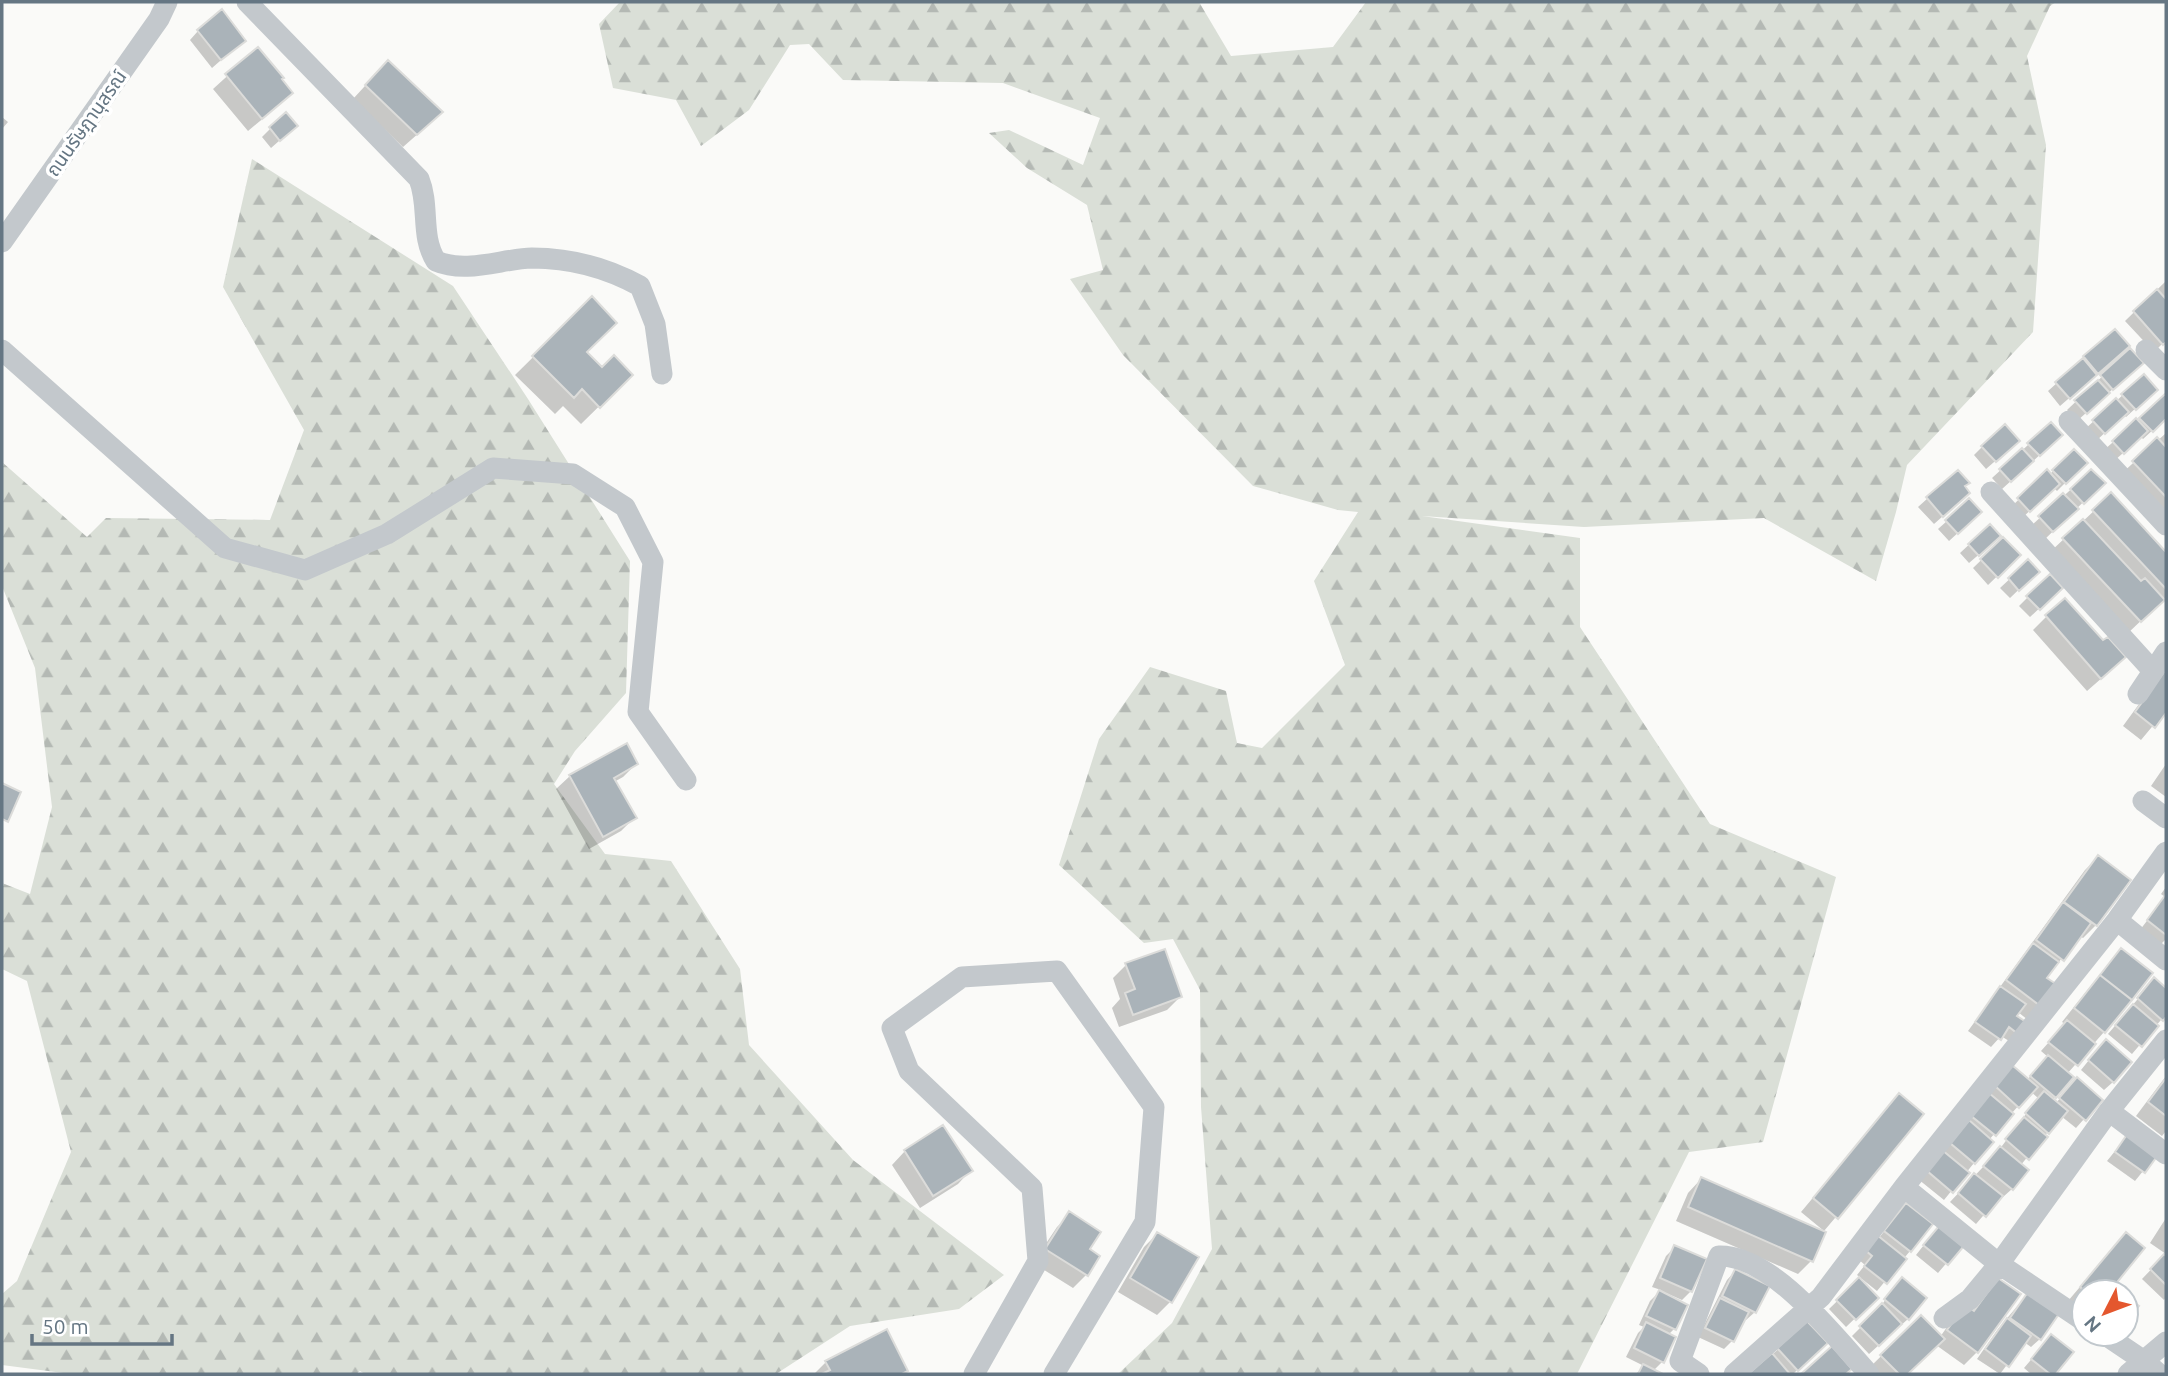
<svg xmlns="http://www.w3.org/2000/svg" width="2168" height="1376" font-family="Ubuntu,'Noto Sans Thai',sans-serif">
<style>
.forest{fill:url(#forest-firs)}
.shadow{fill:#0003}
.building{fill:#aab3b9;stroke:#dcdcda;stroke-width:2}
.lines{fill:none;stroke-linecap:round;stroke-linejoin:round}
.minor{stroke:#c3c8cc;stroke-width:21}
.labels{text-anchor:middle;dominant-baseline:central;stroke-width:7;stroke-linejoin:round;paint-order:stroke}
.street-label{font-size:19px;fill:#657683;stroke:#fff}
</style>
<defs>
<pattern id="forest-firs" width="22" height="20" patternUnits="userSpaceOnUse" patternTransform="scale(1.75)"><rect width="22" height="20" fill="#dadfd7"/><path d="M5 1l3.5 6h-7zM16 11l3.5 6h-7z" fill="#b4b9b4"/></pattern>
</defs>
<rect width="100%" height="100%" fill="#fafaf8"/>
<path class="forest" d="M620,2H1199L1231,56L1333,47L1366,2H2056L2050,6L2027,56L2046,145L2033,332L1907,465L1896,512L1876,581L1764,518L1584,527L1422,516L1580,538V627L1710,824L1836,877L1763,1142L1689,1152L1577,1374H1118L1172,1323L1212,1249L1201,1107L1200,990L1173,939L1144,943L1059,865L1099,739L1150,667L1226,691L1237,743L1262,748L1345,665L1314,581L1358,512L1338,510L1253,486L1123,355L1070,279L1103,270L1087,205L1027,168L989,133L1009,130L1083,165L1100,118L1003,83L843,80L809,44L790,45L749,110L701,146L676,100L613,88L599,24Z
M252,159L453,286L528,399L630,561L626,693L575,751L554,784L605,854L671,861L740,969L749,1045L853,1160L1004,1275L959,1309L850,1326L776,1374H365L360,1371L356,1374H71L2,1365V1294L17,1281L71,1152L27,981L2,969V883L30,894L52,807L35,668L2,586V462L87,537L106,518L270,520L304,430L223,287Z"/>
<path class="shadow" d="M198,31L243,41L212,68L190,40Z
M257,49L278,106L248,131L213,89Z
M375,75L428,125L403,147L353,99Z
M2,117L8,122L2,129Z
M270,129L287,134L271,148L262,137Z
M2166,281V340L2154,352L2125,321Z
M592,299L585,352L602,369L631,375L581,424L563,406L555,414L515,375Z
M2115,331L2119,355L2060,406L2048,391Z
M2130,350L2133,371L2077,421L2067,410Z
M2144,376L2147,398L2126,417L2124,415L2096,441L2085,429Z
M2166,396V418L2143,439L2141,437L2114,461L2104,450Z
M2051,424L2052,444L2002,489L1992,478Z
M2166,433V523L2120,475Z
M1982,447L2009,449L1986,469L1974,455Z
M2074,451L2085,463L2057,491L2054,488L2021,519L2010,508L2047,472L2049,475Z
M2091,471L2103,483L2044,540L2031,526Z
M1957,472L1963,487L1960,501L1934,524L1918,507Z
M2111,495L2166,554V597L2127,634L2050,552Z
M1947,521H1971L1949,541L1938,529Z
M1989,526L1990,545L1969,563L1960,553Z
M2003,539L2019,555L1988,585L1973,568Z
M2028,562L2037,572L2010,598L2000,588Z
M2049,576L2061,588L2030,617L2019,606Z
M2047,616L2111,670L2087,691L2033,630Z
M2166,667V710L2141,740L2123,726Z
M636,764L623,777L614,782L634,818L621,831L589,849L556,789L570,776Z
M2166,764V797L2151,786Z
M2098,857L2096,925L2083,938L2080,936L2045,979L2056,987L2028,1020L2018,1012L2015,1016L2024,1023L2009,1041L2001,1036L1991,1047L1968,1031L2085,870Z
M2166,887V939L2160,945L2140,930L2165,897L2161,894Z
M2113,958L2104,1032L2067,1074L2072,1077L2052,1100L2056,1103L2069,1088L2084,1119L2076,1128L2061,1116L2020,1166L2012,1189L2003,1197L2001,1195L1976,1224L1950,1202L1999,1150L2038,1098L2031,1092L2011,1114L1989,1140L1991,1142L1944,1200L1918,1179L2004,1076L2027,1080L2048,1057L2041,1051L2065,1024L2062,1022Z
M1126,965L1180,997L1167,1010L1119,1027L1112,1008L1120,999L1113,978Z
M2154,980L2166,990V1014L2132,1054L2108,1034Z
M2097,1050L2113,1082L2104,1090L2081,1070Z
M2166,1076V1131L2162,1136L2136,1116Z
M1899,1095L1922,1115L1824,1231L1801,1212Z
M943,1127L971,1170L958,1184L920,1208L892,1165L905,1151Z
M2128,1135L2156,1155L2135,1181L2107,1161Z
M1701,1179L1811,1261L1798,1274L1676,1221L1688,1193Z
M1070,1214L1087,1250L1086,1275L1073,1288L1033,1263L1057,1227Z
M1898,1214L1910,1251L1877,1291L1862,1279L1860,1281L1877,1297L1846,1327L1829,1309L1861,1278L1857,1275L1865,1265L1858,1259L1878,1239Z
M2166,1218V1254L2150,1243Z
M1157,1234L1170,1302L1157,1315L1118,1292L1144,1247Z
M1931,1236L1961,1246L1938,1273L1916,1255Z
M1675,1247L1691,1291L1682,1300L1666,1293L1665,1296L1674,1329L1668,1335L1662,1362L1653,1371L1659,1374H1636L1644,1366L1626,1357L1638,1333L1644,1327L1639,1325L1650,1301L1661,1290L1652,1287L1666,1256Z
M2113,1248L2112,1286L2119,1292H2084V1315L2068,1301Z
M2164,1256L2166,1258V1297L2164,1300L2142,1279Z
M1735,1271L1755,1312L1746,1320L1743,1319L1732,1341L1724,1349L1698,1337L1727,1280Z
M1894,1288L1908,1319L1869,1354L1852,1336L1878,1310Z
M2030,1291L2040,1339L2031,1347L2024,1342L2000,1374L1977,1359L1998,1329Z
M1985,1294L1977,1352L1964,1365L1936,1345L1907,1374H1873L1868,1369L1921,1317L1940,1337L1952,1320L1972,1312Z
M1807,1323L1825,1343L1793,1374H1751Z
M2051,1336L2072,1352L2054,1374H2031L2024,1368Z
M826,1362L906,1371L903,1374H814Z"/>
<path class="building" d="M222,9L246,41L221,60L197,30Z
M258,47L284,78L282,79L293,93L262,119L225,74Z
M388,60L443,112L417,135L365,85Z
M286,112L298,126L280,141L269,127Z
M2157,289L2166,299V342L2163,345L2133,311Z
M592,296L617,323L587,352L602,367L614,355L633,375L600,408L582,389L574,398L532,356Z
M2115,329L2130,346L2098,374L2083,356Z
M2130,348L2144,363L2113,390L2100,375Z
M2083,358L2097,375L2070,399L2055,382Z
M2144,374L2158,390L2136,410L2121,394Z
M2098,380L2110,393L2087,414L2074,400Z
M2166,393V419L2153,432L2139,418Z
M2116,398L2129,412L2105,434L2092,420Z
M2136,418L2148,431L2124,454L2112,441Z
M2051,422L2063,435L2040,456L2027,443Z
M2005,424L2020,441L1996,462L1981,446Z
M2157,437L2166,447V497L2132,461Z
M2022,448L2034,461L2011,482L1999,469Z
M2074,449L2088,463L2066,484L2052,470Z
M2047,469L2060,484L2030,512L2017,498Z
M2091,469L2106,483L2084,504L2070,489Z
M1958,470L1970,483L1965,486L1970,493L1943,517L1926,497Z
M2111,492L2166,552V589L2092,510Z
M2063,493L2079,509L2053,532L2038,516Z
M1969,498L1982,512L1958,534L1945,520Z
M2083,519L2141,581L2145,578L2165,600L2141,622L2062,538Z
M1990,524L2001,536L1979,556L1968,544Z
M2003,537L2021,555L1998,578L1980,559Z
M2028,559L2040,572L2019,591L2008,578Z
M2050,574L2063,588L2040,610L2026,596Z
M2065,598L2103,640L2108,637L2126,657L2101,679L2045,615Z
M2166,669V713L2155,728L2135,712Z
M627,743L638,764L614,778L637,818L603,837L569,775Z
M2,783L21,792L8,822L2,819Z
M2098,855L2131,880L2097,926L2064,902Z
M2166,894V935L2147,920Z
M2063,902L2091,923L2064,961L2036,940Z
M2033,943L2059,962L2047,978L2059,986L2043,1008L2006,980Z
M2121,948L2153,973L2132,1000L2100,975Z
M1165,949L1182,997L1133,1015L1125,993L1135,989L1125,963Z
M2100,975L2132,1000L2105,1033L2074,1008Z
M2154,977L2166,988V1017L2163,1021L2137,998Z
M2000,986L2026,1004L2017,1016L2026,1022L2018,1034L2009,1027L2001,1040L1975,1022Z
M2133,1004L2159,1026L2142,1047L2115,1025Z
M2067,1020L2096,1044L2078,1066L2048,1042Z
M2106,1039L2132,1062L2114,1083L2088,1060Z
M2048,1055L2074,1077L2056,1098L2030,1076Z
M2012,1065L2038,1087L2019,1108L1994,1085Z
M2077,1077L2103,1100L2086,1121L2059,1098Z
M2166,1078V1116L2148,1102Z
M2044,1091L2068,1111L2049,1134L2025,1113Z
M1899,1093L1924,1114L1838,1219L1813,1198Z
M1989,1093L2014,1114L1996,1136L1970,1115Z
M2024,1117L2048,1137L2029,1160L2005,1139Z
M1969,1120L1994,1142L1975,1164L1950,1143Z
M943,1125L973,1171L933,1196L904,1150Z
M2128,1133L2158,1155L2145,1173L2115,1152Z
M2000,1146L2029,1170L2013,1190L1983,1166Z
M1942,1150L1970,1173L1953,1193L1926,1170Z
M1974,1173L2003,1196L1986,1217L1958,1193Z
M1701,1177L1826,1232L1813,1262L1688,1207Z
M1906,1203L1933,1224L1911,1252L1884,1231Z
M1069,1211L1101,1232L1090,1249L1100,1256L1088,1276L1045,1249Z
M1939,1226L1964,1246L1948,1265L1923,1245Z
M1157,1232L1199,1257L1172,1303L1130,1278Z
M2126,1232L2145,1248L2114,1286L2122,1292H2086L2080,1287Z
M1877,1235L1907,1259L1887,1284L1864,1266L1872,1256L1865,1250Z
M1674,1245L1707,1259L1692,1292L1660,1278Z
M2164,1254L2166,1256V1285L2150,1269Z
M1735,1269L1770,1286L1756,1313L1722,1296Z
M1859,1277L1879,1298L1856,1320L1836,1300Z
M1902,1277L1927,1298L1909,1320L1884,1299Z
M1998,1278L2021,1294L1978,1353L1947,1330L1965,1305L1974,1311Z
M2030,1289L2061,1311L2041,1340L2010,1318Z
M1659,1290L1688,1305L1676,1330L1646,1316Z
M2126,1296L2139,1306L2126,1321Z
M1720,1298L1749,1312L1734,1342L1705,1328Z
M1882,1303L1902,1324L1879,1346L1859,1326Z
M1921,1315L1945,1339L1908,1374H1899L1880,1355Z
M2007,1318L2031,1336L2009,1367L1985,1349Z
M1807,1321L1828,1343L1798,1371L1777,1348Z
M1646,1322L1676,1337L1664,1363L1634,1348Z
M887,1329L908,1371L902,1374H822L830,1370L825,1361Z
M2051,1334L2074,1352L2056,1374H2050L2031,1359Z
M1832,1346L1852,1369L1846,1374H1801Z
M1772,1353L1790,1374H1748Z
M1643,1364L1663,1374H1638Z"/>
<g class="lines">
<path class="minor" d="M247,2L419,179C430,206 420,236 436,261C466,274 501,259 532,258C570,258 607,268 640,286L655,324L662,374
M2,242L159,19L167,2
M2,350L225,548L305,570L387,534L493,468L573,474L625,507L653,562L638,712L686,780
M2146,350L2166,370
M2069,421L2166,525
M1991,492L2153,671
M2138,694L2166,652
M2143,801L2166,818
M2117,920L2166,960
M2109,1111L2166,1154
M1904,1187L1999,1264L2084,1321
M1944,1318L1970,1299L1999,1264L2109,1111L2166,1040
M2104,1334L2144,1361L2159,1374
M974,1374L1038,1261L1032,1188L909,1071L892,1028L962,977L1057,971L1154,1107L1145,1222L1054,1374
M1699,1374L1680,1361L1719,1256C1773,1255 1835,1337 1869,1374
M1734,1374L1821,1297L1904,1187L2117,920L2166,852
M2128,1374L2166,1342"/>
</g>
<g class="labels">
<g class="street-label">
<text transform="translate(86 123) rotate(-55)">ถนนรัษฎานุสรณ์</text>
</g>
</g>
<rect width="2168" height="1376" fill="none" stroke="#657683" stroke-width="7"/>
<g transform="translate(2105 1313) rotate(228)"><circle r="33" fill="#ffffff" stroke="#c1c8cd" stroke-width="2"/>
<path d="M0-5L12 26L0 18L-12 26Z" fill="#e4572e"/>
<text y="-10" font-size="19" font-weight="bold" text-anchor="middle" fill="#657683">N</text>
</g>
<path d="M32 1334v10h140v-10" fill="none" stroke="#657683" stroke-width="3.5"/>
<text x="42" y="1334" font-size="21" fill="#657683" stroke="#ffffff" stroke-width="5" paint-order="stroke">50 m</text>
</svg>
